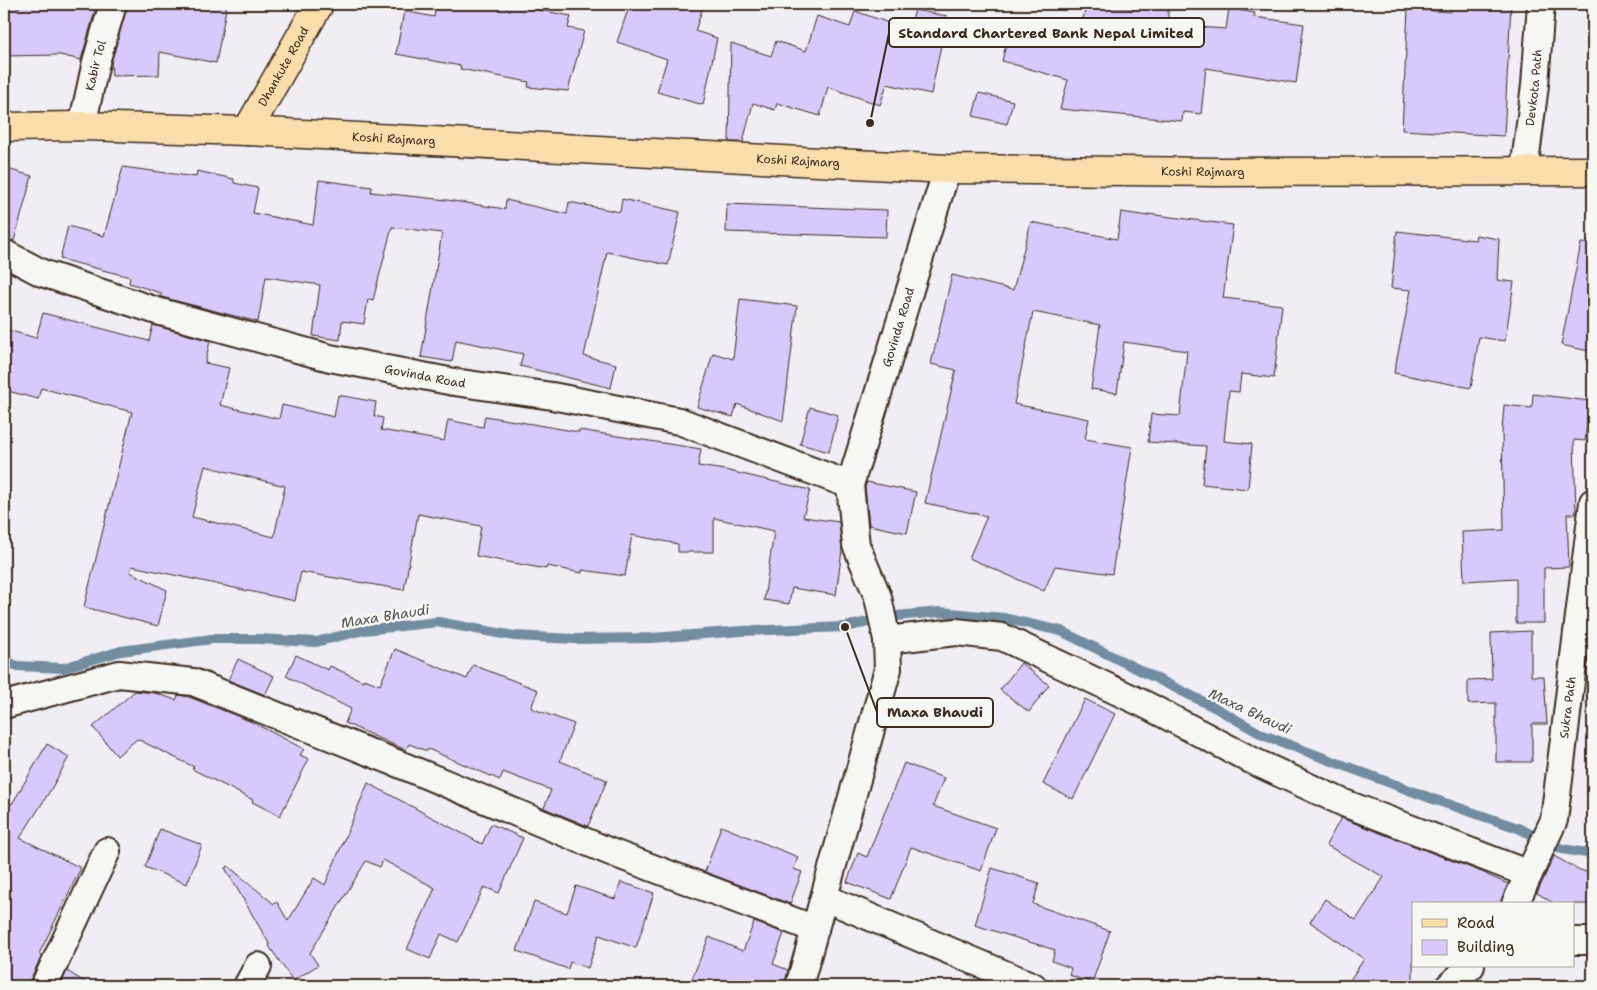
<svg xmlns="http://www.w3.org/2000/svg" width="1597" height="990" font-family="'Shantell Sans',sans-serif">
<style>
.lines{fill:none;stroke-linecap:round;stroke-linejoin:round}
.stream{stroke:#728da0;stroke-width:10}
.building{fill:#d7c9fb;stroke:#3b2a1e;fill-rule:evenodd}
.minor-casing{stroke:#3b2a1e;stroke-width:30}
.primary-casing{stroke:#3b2a1e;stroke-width:31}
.minor{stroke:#f6f6f2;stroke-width:26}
.primary{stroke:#f9deab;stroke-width:28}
.labels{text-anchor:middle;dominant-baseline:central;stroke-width:5;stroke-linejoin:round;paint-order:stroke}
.street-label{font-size:12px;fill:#3b2a1e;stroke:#f6f6f2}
.water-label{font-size:14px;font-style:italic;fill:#525354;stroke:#f6f6f2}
.leader{fill:none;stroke:#3b2a1e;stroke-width:2}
.callout-dot{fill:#3b2a1e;stroke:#f6f6f2;stroke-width:2}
.callout{fill:#f6f6f2;stroke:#3b2a1e;stroke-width:2}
.callout-label{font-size:14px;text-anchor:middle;font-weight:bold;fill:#3b2a1e}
</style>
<rect width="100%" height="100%" fill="#f0edf4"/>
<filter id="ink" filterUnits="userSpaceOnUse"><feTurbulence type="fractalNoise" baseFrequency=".02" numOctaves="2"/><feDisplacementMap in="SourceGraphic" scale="10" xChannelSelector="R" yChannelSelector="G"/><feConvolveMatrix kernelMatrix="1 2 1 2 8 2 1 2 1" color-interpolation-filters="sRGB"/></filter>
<g filter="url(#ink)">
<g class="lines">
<path class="stream" d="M4,660L17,666L63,668L121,651L212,639H258L316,642L364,630L438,622L514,636L575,639L652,638L742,631L845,627L896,616L940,612L1003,618L1061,631L1214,707L1263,735L1433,799L1518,828L1562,849L1593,854"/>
</g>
<path class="building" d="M20,4H97L81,60L60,55L4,56V5L19,8Z
M128,4H227L216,63L160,52L159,75L112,76L111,63Z
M436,4H506L571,16L568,28L584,31L568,91L528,87L529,82L460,69L461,66L396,54L404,11L434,17Z
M630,4H704L695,31L717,38L703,105L657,92L667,59L617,42Z
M1137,4H1168V25L1226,29L1229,8L1255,13L1254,17L1304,24L1296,83L1206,68L1201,114L1183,112L1182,121L1060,109L1068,80L1002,61L1011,23L1077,43L1086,7L1137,8Z
M1451,4H1511L1504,136L1402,130L1408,9L1451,12Z
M915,10L947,16L931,94L887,84L880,105L828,87L820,116L777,103L775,110L753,103L743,142H729L731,43L771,56L776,41L806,51L817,16L850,27L855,11L909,30Z
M979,93L1013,101L1007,124L973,116Z
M123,167L196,177L197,171L234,179V183L258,188L253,213L313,225L319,180L372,187L371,192L447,200L505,209L506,200L567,214L569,202L620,212L622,199L680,212L668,265L607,252L584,356L616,364L611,388L520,366L523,354L456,340L452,362L421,357L442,233L392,227L373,300L368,299L364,324L342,321L340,340L313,336L320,285L266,277L258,322L161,297V293L129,283L130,277L60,259L68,226L104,236Z
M4,168L32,176L14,241L4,238Z
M727,204L887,210L886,237L726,232Z
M1121,212L1148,216V214L1233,225L1223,298L1282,305L1274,378L1241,374L1239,392L1229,391L1224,441L1252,444L1248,489L1202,484L1206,446L1148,442L1151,414L1180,416L1187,351L1124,342L1117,393L1091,389L1100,325L1033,312L1014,404L1089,419L1085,439L1132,447L1112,574L1055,566L1044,591L969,558L987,516L925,503L956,370L931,364L952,275L1013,290L1031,222L1117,239Z
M1397,231L1475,240L1476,235L1499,239L1497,280L1514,282L1505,341L1479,337L1471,388L1394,373L1411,290L1391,288Z
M1581,243L1593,244V352L1561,345Z
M740,299L797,306L783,421L737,404L733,417L697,407L713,353L733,359Z
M43,313L149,341L153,325L210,341L205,363L229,368L220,405L279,419L282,405L334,417L338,395L376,402L374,416L383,418L381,430L444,441L448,420L483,427L485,416L579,432V430L701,449L698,466L725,470L810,490L803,517L839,522L842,550L836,595L792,588L789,604L764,600L774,531L714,518V552H678V544L632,535L625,576L582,570V573L547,566L546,569L476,556L481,526L418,514L404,590L301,572L295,601L132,566L130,572L167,590L158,626L84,607L132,412L41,388L38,399L4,390V329L36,338ZM205,466L285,486L274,537L192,517Z
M1533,394L1590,401L1585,441L1574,440L1576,514H1567L1569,567L1544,568V623H1516V578L1464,581L1462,532L1504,530L1502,432L1504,405L1532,408Z
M810,407L838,415L829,452L800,444Z
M867,482L916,492L907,533L869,525L865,487Z
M1531,631V676H1544L1547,724H1532V762H1496V703L1468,704V680L1492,679L1491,633Z
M395,649L467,679L473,665L538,690L531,708L574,724L560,761L607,780L588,826L544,808L551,790L503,772L500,780L428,749L427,751L409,744L406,750L376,737L345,723L351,709L286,676L296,655L328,670L330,666L363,681L364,679L380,685Z
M238,659L274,676L265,695L228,680Z
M1021,663L1049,685L1029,712L1000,690Z
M135,691L155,693L176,700L178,695L189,697L252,722L304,749L300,755L309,759L280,816L252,802L253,800L192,769L194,767L137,739L117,756L93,727Z
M1085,699L1115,714L1073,799L1043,784Z
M47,744L69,757L50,791L20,838L81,868L39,954L42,955L30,980L29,986H14L4,981V799L12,804Z
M904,763L944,778L933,806L996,828L981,871L911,847L891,899L847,882L858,853L867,857Z
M368,783L482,844L491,824L523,838L499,893L484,887L458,942L441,934L430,959L407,949L435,888L383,860L380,867L366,861L310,953L318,965L293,981L269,946L270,945L225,868L228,866L274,904L277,902L288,921L314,878L325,885Z
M1341,818L1487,874V875L1508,884L1500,904H1413V986H1346L1364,959L1310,922L1325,899L1356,920L1384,877L1326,845Z
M721,826L798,857L794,869L802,872L790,904L705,872Z
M160,829L202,845L187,884L145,867Z
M1554,856L1577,869L1593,874V904H1555L1537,893Z
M992,868L1039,883L1033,904L1110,931L1092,983L1069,975L1071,968L1052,961L1055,950L975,925Z
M621,882L654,893L636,948L599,935L588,968L570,962L568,969L517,951L534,902L567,913L576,886L615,899Z
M754,922L784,933L773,964L788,970L784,986H689L709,937L743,951Z
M67,971L91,986H60Z"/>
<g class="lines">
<defs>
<g id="minor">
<path id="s1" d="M82,126L96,62L113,4"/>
<path id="s2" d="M1524,171L1535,85L1541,4"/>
<path id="s3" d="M4,253L42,273L157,311L330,358L454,382L552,396L679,421L850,485L856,545L878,597L887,640L888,669L799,986"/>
<path id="s4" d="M850,485L947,169"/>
<path d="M887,640L956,632L1002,637L1146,705L1253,761L1344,803L1529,874"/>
<path d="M4,705L119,674L193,682L399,764L613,853L815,929"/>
<path d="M825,898L1033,986"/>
<path id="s5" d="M1515,904L1554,820L1593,502"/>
<path d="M1573,941H1593"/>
<path d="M44,986L107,851"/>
<path d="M247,986L258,966"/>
<path d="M1449,986L1471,966"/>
</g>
<g id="primary">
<path id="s6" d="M4,127L82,126L247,131L947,169L1217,172L1593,171"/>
<path id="s7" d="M247,131L319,4"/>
</g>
</defs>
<use href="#minor" class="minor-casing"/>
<use href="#primary" class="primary-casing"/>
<use href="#minor" class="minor"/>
<use href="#primary" class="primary"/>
</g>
</g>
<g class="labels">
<g class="street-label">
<text stroke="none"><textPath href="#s1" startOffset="62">Kabir Tol</textPath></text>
<text stroke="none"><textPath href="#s7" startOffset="74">Dhankute Road</textPath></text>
<text stroke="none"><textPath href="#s2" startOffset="84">Devkota Path</textPath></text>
<text stroke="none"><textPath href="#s6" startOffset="390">Koshi Rajmarg</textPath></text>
<text stroke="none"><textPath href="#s6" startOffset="795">Koshi Rajmarg</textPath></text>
<text stroke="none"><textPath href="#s6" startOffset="1200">Koshi Rajmarg</textPath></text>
<text stroke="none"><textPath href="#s4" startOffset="165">Govinda Road</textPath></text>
<text stroke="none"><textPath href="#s3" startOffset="440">Govinda Road</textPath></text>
<text stroke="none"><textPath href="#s5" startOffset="206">Sukra Path</textPath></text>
</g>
<g class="water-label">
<text transform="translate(385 616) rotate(-9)">Maxa Bhaudi</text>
<text transform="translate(1250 711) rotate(25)">Maxa Bhaudi</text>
</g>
</g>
<path class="leader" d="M870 123L889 33M845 627L877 712"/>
<g class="callout-dot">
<circle cx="870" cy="123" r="5"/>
<circle cx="845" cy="627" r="5"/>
</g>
<g class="callout">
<rect x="889" y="18" width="315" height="29" rx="5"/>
<rect x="877" y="698" width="116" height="29" rx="5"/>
</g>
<g class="callout-label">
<text x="1046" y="38">Standard Chartered Bank Nepal Limited</text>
<text x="935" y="717">Maxa Bhaudi</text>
</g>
<rect width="1597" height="990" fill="none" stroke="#f6f6f2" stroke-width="20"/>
<rect x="10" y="10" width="1577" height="970" fill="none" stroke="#3b2a1e" stroke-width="2" filter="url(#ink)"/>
<rect x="1412" y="902" width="162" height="65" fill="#f6f6f2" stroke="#aba49d"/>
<rect x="1422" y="919" width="25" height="8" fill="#f9deab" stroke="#aba49d"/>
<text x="1457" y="928" font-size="15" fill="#3b2a1e">Road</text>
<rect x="1422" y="940" width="25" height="15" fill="#d7c9fb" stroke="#aba49d"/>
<text x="1457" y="952" font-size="15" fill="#3b2a1e">Building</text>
</svg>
